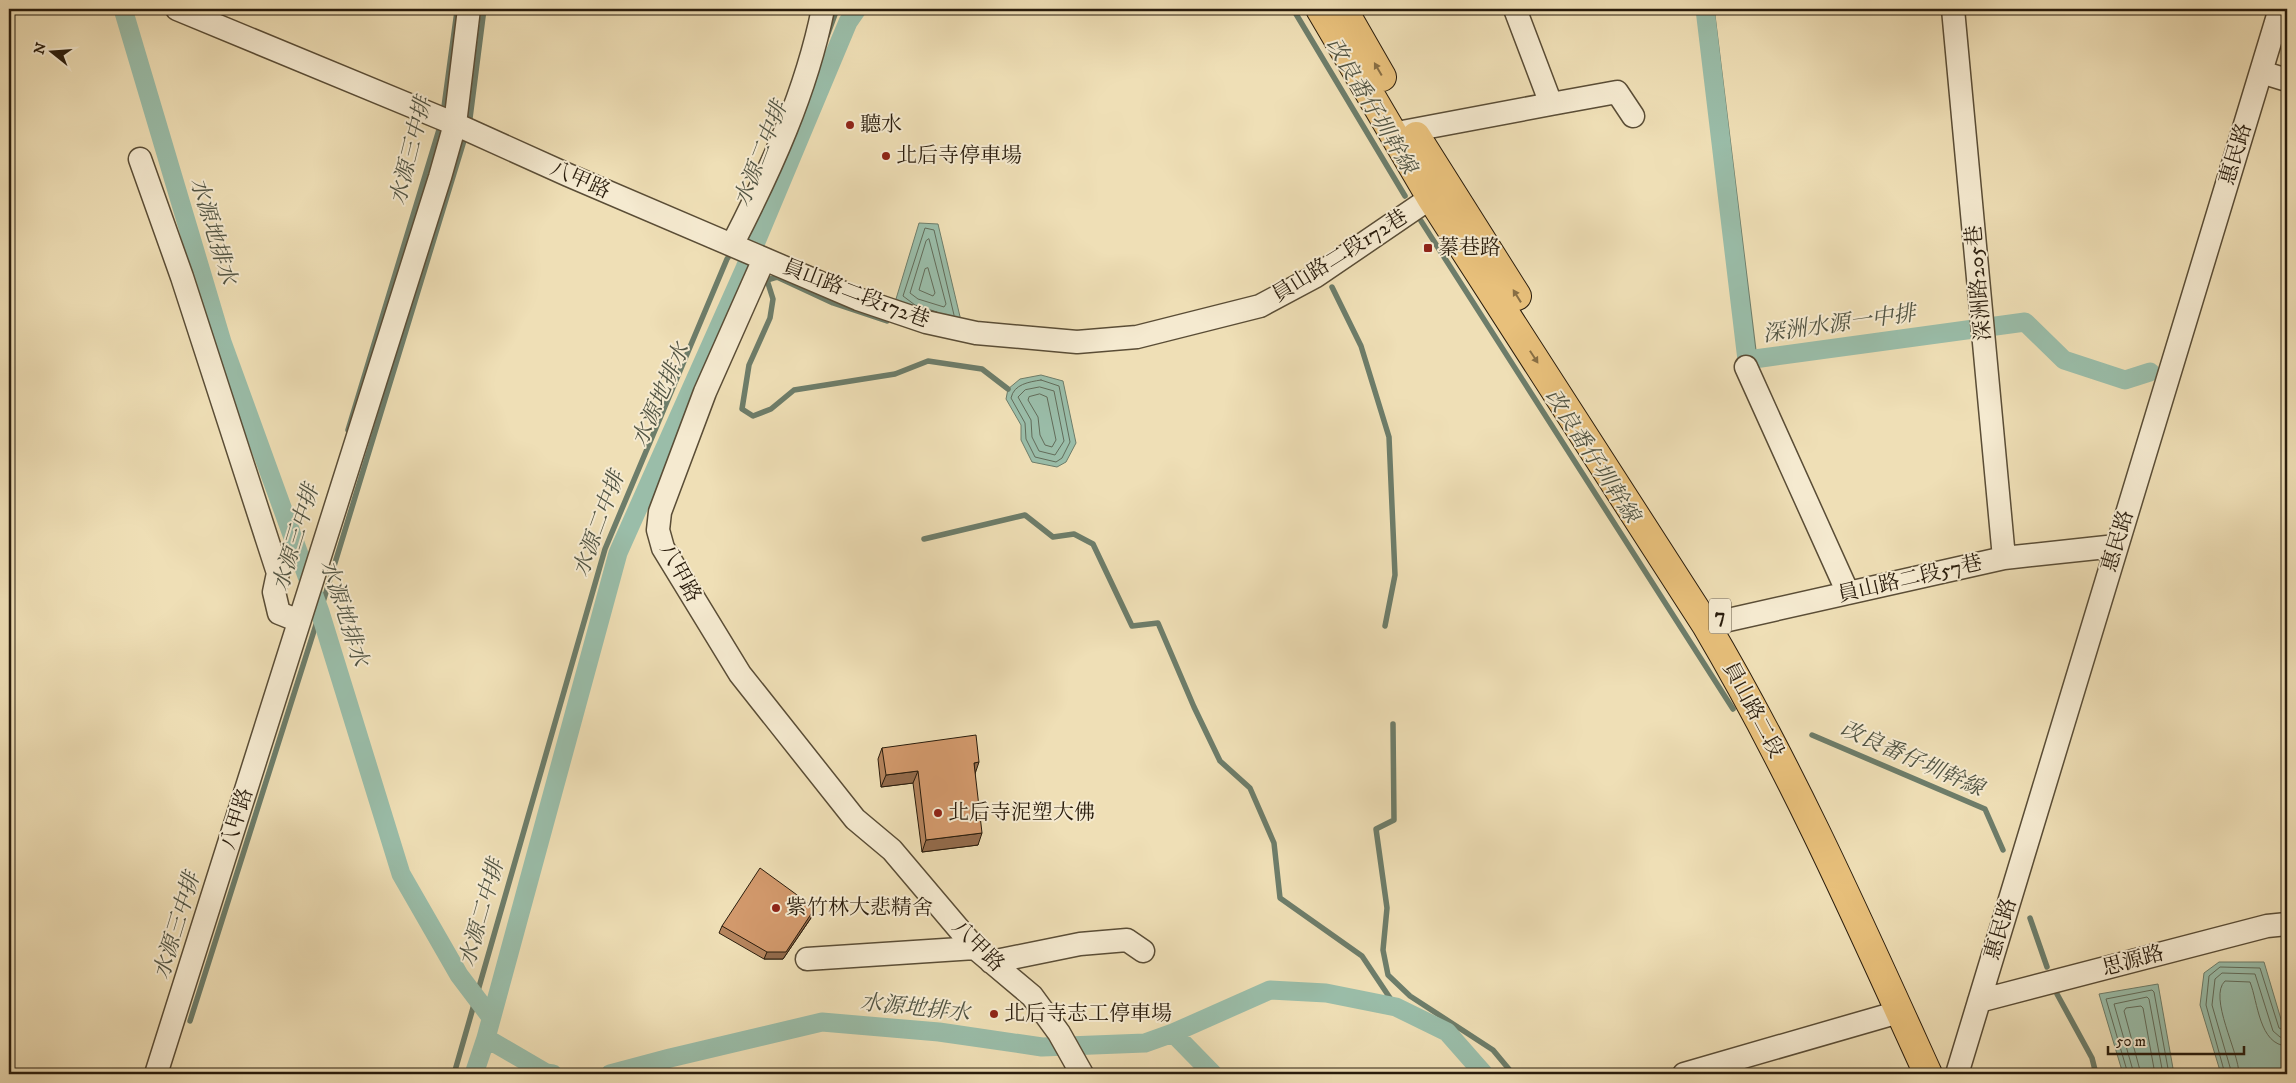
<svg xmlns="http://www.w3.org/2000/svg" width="2296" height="1083" font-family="'IM FELL DW Pica','Noto Serif TC',serif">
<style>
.water{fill:#9abda9;stroke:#6d7d6a}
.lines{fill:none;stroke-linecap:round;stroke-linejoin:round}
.shore{stroke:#626c5a;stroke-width:1}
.stream{stroke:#6d7d6a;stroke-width:5.5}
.canal{stroke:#9abda9;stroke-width:19}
.minor-casing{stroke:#5a4d36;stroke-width:25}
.major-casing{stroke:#291c0c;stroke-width:30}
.minor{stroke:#f5ead0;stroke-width:22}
.major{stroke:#e8c07b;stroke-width:28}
.wall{fill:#b5845d;stroke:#291c0c}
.shaded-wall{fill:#936b4c;stroke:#291c0c}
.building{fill:#d2996c;stroke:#291c0c}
.oneway{fill:#886e44}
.poi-dot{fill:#8f2418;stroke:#f5ead0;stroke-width:2}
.labels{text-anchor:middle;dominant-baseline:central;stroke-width:4;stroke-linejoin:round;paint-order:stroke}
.shield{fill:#f5ead0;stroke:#665a47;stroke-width:1}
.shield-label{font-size:20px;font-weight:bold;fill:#291c0c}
.poi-label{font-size:21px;fill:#291c0c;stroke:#f5ead0;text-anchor:start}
.street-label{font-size:21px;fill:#291c0c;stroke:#f5ead0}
.water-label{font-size:22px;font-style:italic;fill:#515443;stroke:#f5ead0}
</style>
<rect width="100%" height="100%" fill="#efdfb6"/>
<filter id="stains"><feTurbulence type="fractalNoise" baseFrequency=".004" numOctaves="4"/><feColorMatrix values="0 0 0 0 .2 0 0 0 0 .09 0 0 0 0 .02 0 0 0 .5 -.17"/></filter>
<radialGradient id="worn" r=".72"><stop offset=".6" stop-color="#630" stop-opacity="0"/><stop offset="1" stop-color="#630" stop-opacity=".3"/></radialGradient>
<path class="water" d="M919,223L938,224L962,325L913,309L896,299Z
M1041,375L1063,381L1076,443L1066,462L1057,467L1032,462L1021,440V425L1006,399L1008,389L1020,379Z
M2219,962H2264L2283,1026L2287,1028V1074H2221L2200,1005L2204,973Z
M2158,984L2174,1074H2123L2099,994Z"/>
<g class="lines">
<path class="shore" d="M929,239L946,304L944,307L918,299L910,293L926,241Z
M928,268L935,293L933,296L919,290L925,269Z
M937,312L915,305L903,296L925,228L934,230L954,315
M1041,380L1059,386L1070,442L1062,458L1056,462L1035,457L1026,439L1025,423L1011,398C1014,384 1029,382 1041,380Z
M1040,387L1054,391L1064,441L1055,455L1039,451L1032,437L1031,420L1018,397L1025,390Z
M1040,394L1047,397L1056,440L1052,447L1045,445L1040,435L1038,417L1028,400L1029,397Z
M2128,1074L2106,999L2152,990L2154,992L2169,1074
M2134,1074L2114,1004L2147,997L2149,999L2163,1074
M2141,1074L2124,1011L2126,1008L2141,1006L2143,1008L2155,1074
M2225,1074L2206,1005L2209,976L2220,967L2260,968L2279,1028L2287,1032
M2232,1074L2212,1005L2215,979L2222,973L2255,974L2273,1031L2280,1037L2287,1039
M2239,1074C2239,1052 2208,997 2225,981L2250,982C2258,1002 2259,1045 2287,1046"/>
<path class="stream" d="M1293,9L1405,196
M1712,9L1754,352
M827,36L837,9
M443,114L457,11
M469,126L484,9
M1421,221L1733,709
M745,268L746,269
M1332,287L1361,346L1389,437L1395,575L1385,626
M887,321L833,303L777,277L767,280L773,299L770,318L749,365L742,409L753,416L771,409L794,390L895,374L928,361L982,369L1008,389
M348,430L441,123
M924,539L1025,515L1053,537L1074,534L1093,544L1132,626L1158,623L1194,707L1220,761L1250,788L1274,843L1280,898L1362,956L1396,1007
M1393,724L1394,820L1376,829L1387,908L1383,950L1388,975L1410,996L1493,1050L1513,1074
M1812,735L1985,809L2003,850
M2030,918L2047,967
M2057,994L2092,1058L2096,1074
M190,1021L320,612L466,134
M454,1074L605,549L727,259L732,252"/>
<path class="canal" d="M123,9L222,342L320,612L401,874L459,975L490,1016
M1705,9L1747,360L2025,322L2064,360L2125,380L2150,372
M1173,1033L1213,1074
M474,1074L486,1038
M553,1074L546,1073L486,1038L618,553L745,268L848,22L857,9
M610,1074L670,1058L822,1022L939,1032L1042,1047L1145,1043L1173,1033L1270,990L1326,993L1396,1007L1447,1032L1484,1074"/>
<defs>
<path id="minor" d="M177,9L455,124L568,175L858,299L926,322L976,333L1077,342L1137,337L1260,306L1316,276L1445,188
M1953,9L2004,558
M2261,72L2287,80
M1551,104L1617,92L1633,116
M1397,133L1551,104L1515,9
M140,159L182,277L278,573L274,592L279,613L299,621
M732,245C771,169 806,93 823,9
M764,259L705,392L660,512L658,530L663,548L740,674L855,819L892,850L975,948L1032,996L1059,1033L1082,1074
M1746,367L1848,593
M1706,625L2004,558L2116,546
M807,959L975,948
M991,962L1080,944L1127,940L1143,951
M1979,1001L2267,926L2287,924
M156,1074L440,177L455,124L469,9
M1684,1074L1899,1012
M1957,1074L2280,9"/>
<path id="major" d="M1320,9L1431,198L1706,625C1791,769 1859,922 1928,1074
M1343,9L1382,77
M1416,136L1517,296"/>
</defs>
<use href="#minor" class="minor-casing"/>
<use href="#major" class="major-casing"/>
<use href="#minor" class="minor"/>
<use href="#major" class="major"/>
</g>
<path class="wall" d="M882,748L975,774L978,845L922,852L913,783L881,787L878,759Z
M813,915L783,959H764L719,933L722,926Z"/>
<path class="shaded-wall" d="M979,762L975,774L974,763Z
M918,771L913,783L881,787L886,775Z
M982,833L978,845L922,852L926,840Z
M815,908L813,915L783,959H764L767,952Z"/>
<path class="building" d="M976,735L979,762L974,763L982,833L926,840L918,771L886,775L882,748Z
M760,868L815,908L786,952H767L722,926Z"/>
<defs><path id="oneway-solid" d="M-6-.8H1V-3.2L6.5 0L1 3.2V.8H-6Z" transform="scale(1.25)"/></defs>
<g class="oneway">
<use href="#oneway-solid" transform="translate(1378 69) rotate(-120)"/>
<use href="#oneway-solid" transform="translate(1517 296) rotate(-122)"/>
<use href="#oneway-solid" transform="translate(1534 357) rotate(57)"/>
</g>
<g class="poi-dot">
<circle cx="850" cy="125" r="5"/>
<circle cx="886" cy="156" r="5"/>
<rect x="1423" y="243" width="10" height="10" rx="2.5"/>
<circle cx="938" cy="813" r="5"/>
<circle cx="776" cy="908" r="5"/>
<circle cx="994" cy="1014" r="5"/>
</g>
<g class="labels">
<rect class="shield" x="1709" y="598.5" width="22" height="35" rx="4"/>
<g class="shield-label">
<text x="1720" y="616">7</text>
</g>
<g class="poi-label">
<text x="860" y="125">聽水</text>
<text x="896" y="156">北后寺停車場</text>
<text x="1438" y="248">蓁巷路</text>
<text x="948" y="813">北后寺泥塑大佛</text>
<text x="786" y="908">紫竹林大悲精舍</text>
<text x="1004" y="1014">北后寺志工停車場</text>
</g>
<g class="street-label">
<text transform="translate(2236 154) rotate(-73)">惠民路</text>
<text transform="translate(580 180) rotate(24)">八甲路</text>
<text transform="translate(1340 256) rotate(-32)">員山路二段172巷</text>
<text transform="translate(1979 283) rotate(-95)">深洲路205巷</text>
<text transform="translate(856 294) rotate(21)">員山路二段172巷</text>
<text transform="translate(2118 541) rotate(-73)">惠民路</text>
<text transform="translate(680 573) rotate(62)">八甲路</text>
<text transform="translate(1910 579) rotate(-13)">員山路二段57巷</text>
<text transform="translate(1753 710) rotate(62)">員山路二段</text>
<text transform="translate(237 819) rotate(-72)">八甲路</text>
<text transform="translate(2001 929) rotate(-73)">惠民路</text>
<text transform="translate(978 946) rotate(45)">八甲路</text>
<text transform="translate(2133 961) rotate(-15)">思源路</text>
</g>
<g class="water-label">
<text transform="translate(1371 106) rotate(59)">改良番仔圳幹線</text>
<text transform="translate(411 151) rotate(-76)">水源三中排</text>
<text transform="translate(761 154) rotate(-69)">水源二中排</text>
<text transform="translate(213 231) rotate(73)">水源地排水</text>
<text transform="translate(1839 324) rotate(-8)">深洲水源一中排</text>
<text transform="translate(661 395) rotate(-66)">水源地排水</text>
<text transform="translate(1592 456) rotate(57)">改良番仔圳幹線</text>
<text transform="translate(599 524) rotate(-70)">水源二中排</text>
<text transform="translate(296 538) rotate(-73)">水源三中排</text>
<text transform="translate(344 613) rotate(72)">水源地排水</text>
<text transform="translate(1912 759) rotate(24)">改良番仔圳幹線</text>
<text transform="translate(482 913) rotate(-74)">水源二中排</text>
<text transform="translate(177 926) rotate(-73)">水源三中排</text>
<text transform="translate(915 1008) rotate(6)">水源地排水</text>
</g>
</g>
<rect width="2296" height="1083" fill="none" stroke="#efdfb6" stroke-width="30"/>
<rect x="10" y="10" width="2276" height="1063" fill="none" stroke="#291c0c" stroke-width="2.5"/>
<rect x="15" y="15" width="2266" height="1053" fill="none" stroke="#291c0c"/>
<g transform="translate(52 52) rotate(287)" stroke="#f5ead0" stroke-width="4" paint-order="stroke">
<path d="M0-4L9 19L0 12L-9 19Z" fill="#291c0c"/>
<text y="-8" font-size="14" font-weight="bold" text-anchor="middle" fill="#291c0c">N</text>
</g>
<path d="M2108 1046v8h136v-8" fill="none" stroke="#291c0c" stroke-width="2.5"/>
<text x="2116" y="1046" font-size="15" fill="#291c0c" stroke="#f5ead0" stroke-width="4" paint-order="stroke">50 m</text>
<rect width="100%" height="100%" filter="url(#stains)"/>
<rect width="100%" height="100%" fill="url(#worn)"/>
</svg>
